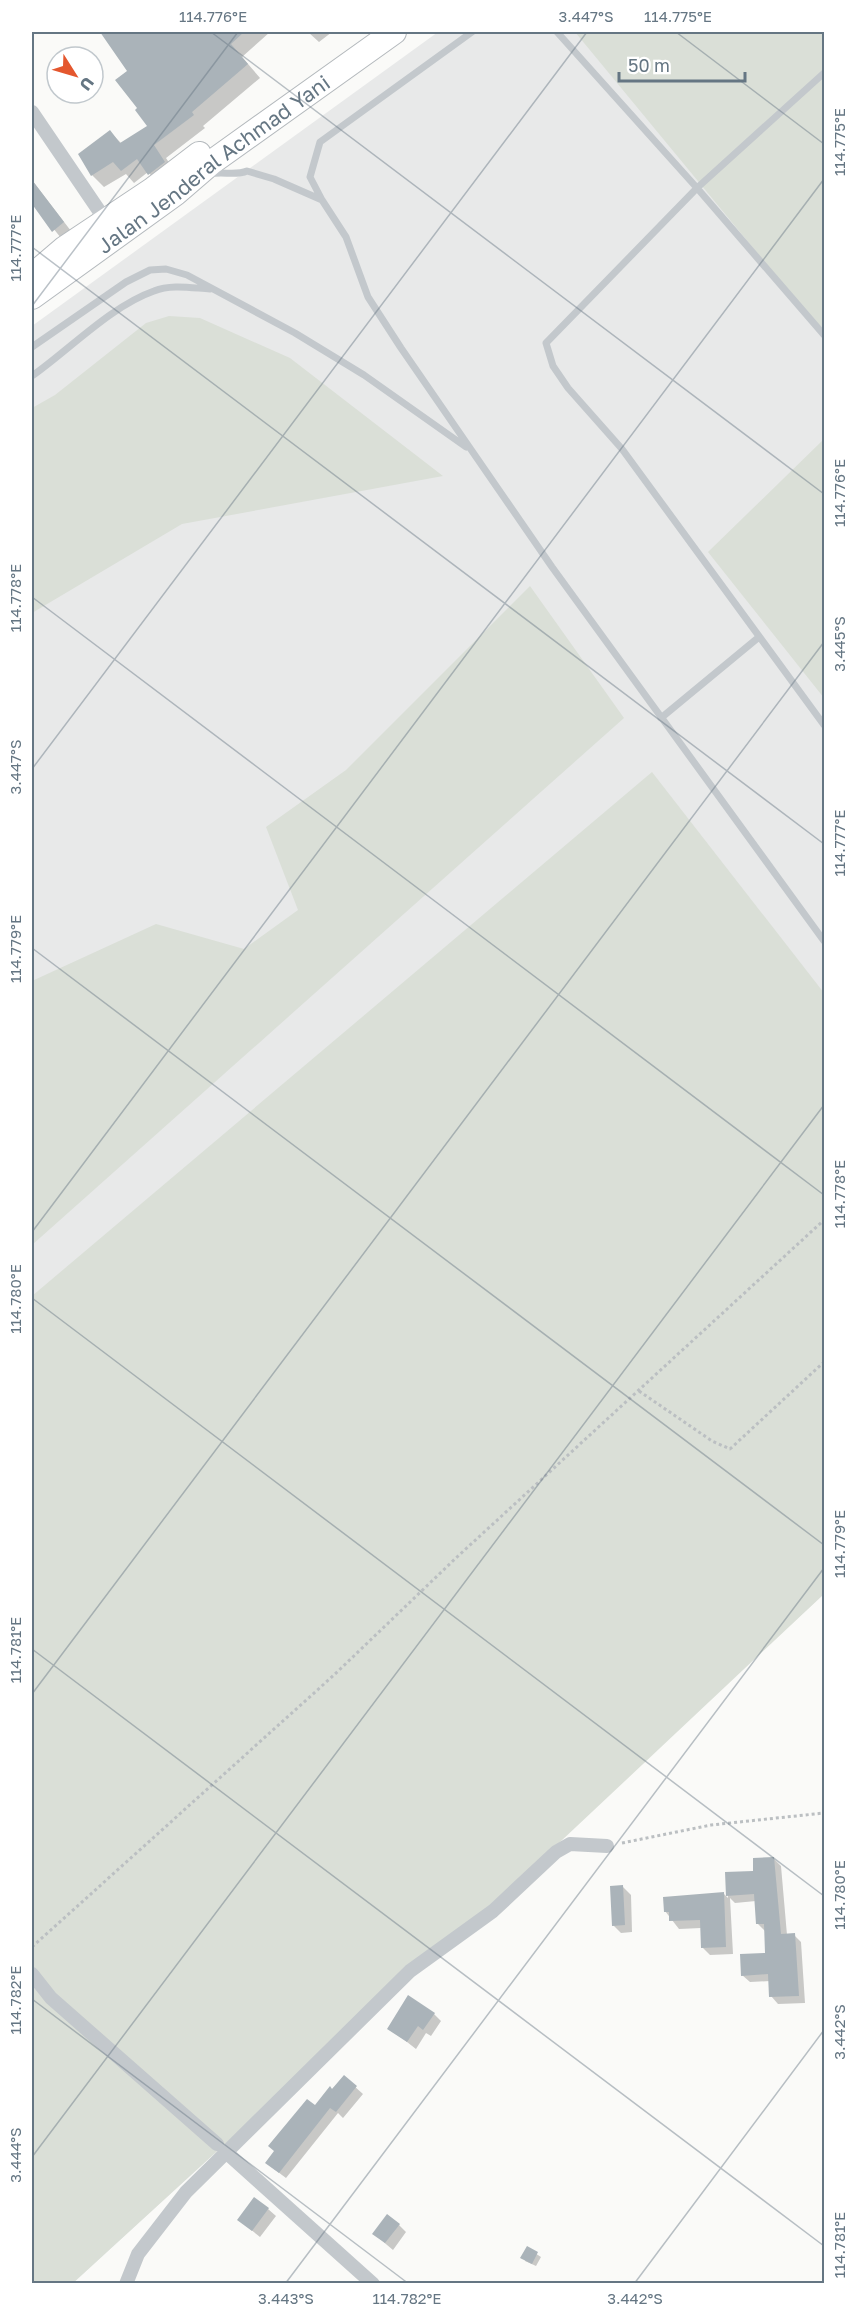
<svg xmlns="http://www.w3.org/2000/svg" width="856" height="2315" font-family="'Golos Text',sans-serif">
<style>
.built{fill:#e8e9e9}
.green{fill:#dadfd7}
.shadow{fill:#0003}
.building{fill:#aab3b9}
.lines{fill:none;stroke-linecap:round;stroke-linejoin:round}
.highway-casing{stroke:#b4b9bd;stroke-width:26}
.path{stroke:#bbbfc2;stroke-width:3;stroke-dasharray:3 3;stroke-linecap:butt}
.lane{stroke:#c3c8cc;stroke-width:7}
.street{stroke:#c3c8cc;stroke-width:14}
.highway{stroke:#fff;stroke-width:24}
.ticks{fill:none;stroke:#657683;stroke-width:1.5;stroke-opacity:0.45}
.labels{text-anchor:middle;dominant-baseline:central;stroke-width:6;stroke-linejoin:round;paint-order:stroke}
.street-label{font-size:21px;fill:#657683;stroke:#fff}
.neatline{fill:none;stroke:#657683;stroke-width:2}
.ticks-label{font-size:15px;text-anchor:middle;fill:#657683}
</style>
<rect width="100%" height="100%" fill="#fafaf8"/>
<path class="built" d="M438,32H824V1594L72,2284L32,2283V326Z"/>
<path class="green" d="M575,32H824V334Z
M169,316L200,318L290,358L443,476L182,524L32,613V408L55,395L146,323Z
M824,439V698L708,552Z
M530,586L624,718L32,1245V981L156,924L244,949L298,910L266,827L346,770Z
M652,772L824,993V1594L510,1889L237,2133L72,2284L32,2283V1296Z"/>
<path class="shadow" d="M102,32H270L242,57L260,78L203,126L205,128L166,158L177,175L162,187L148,172L134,183L126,174L104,187L92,175L110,132L122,144L149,126L139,109L129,71Z
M308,32H332L319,42Z
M32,180L71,231L61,238L32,202Z
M774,1859L781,1866L787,1935H794L801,1942L805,2003L778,2004L771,1996L770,1981L750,1982L742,1975L766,1954L765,1931L758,1924L756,1901L735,1903L730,1898L733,1954L710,1955L702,1947L701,1928L679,1929L665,1911L723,1893L728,1898L727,1874L755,1872Z
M623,1887L631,1895L632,1932L621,1933L613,1925Z
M434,2014L441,2021L431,2036L426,2033L416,2049L389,2028Z
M344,2077L363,2094L343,2118L338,2113L286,2178L274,2169L315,2107Z
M268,2209L276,2216L260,2237L239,2220Z
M399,2225L406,2232L393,2250L374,2234Z
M527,2248L541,2257L536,2266L525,2261Z"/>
<path class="building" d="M100,32H244L231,44L248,64L192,112L194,115L154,145L165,162L148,175L137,159L121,171L113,162L91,176L78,154L110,130L120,143L147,126L135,110L137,108L115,80L127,71Z
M32,180L64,222L52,232L32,204Z
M774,1857L781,1934L795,1933L799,1996L769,1997L768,1974L741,1976L740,1954L765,1953L764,1924H756L754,1894L726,1896L725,1872L753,1871V1858Z
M623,1885L625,1925L612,1926L610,1886Z
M724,1892L726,1947L701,1948L700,1920L669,1921V1912H664L663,1897Z
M408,1995L435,2013L423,2030L418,2026L407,2042L387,2029Z
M344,2075L357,2086L336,2112L330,2108L279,2173L265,2163L274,2151L268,2146L307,2099L315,2105L330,2086L332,2089Z
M254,2197L269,2208L252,2231L237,2220Z
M387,2214L400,2224L385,2243L372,2234Z
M527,2246L538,2252L532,2264L520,2258Z"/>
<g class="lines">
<defs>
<g id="highway">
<path d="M32,276L65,248L152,190L199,154"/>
<path id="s1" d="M32,297L176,193L212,162L394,32"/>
</g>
</defs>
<use href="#highway" class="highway-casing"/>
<path class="path" d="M639,1391L712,1441L730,1449L824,1362
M622,1843L711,1825L824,1813
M32,1947L334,1675L457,1557L824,1220"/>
<path class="lane" d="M557,32L697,188L824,335
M824,73L697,188L546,343L553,366L568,388L622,449L824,725
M210,174C222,171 236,176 247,171L274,179L322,200L346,237L368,297L401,348L552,567L824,941
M322,200L310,177L320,142L472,32
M32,347L126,282L150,270L166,269L187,275L295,333L364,375L466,447
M32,376C69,350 111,306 154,291C171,284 192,288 210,289
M661,718L759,637"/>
<path class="street" d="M32,112L106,221
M32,1974L51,1998L217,2144
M227,2153L373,2284
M126,2284L138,2254L186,2192L410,1971L493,1911L556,1852L570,1844L607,1846"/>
<use href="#highway" class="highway"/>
</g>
<path class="ticks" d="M211,32L824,494M676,32L824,144M32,247L824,844M32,306L238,32M32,597L824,1195M32,769L587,32M32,948L824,1545M32,1232L824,179M32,1298L824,1896M32,1649L824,2246M32,1694L824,642M32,1999L409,2284M32,2157L824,1105M285,2284L824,1568M634,2284L824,2030"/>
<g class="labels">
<g class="street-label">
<text stroke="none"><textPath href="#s1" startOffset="225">Jalan Jenderal Achmad Yani</textPath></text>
</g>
</g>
<rect width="856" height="2315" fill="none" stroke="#ffffff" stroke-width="66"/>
<g transform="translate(75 75) rotate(127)"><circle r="28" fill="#ffffff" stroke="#c1c8cd" stroke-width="1.5"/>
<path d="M0-4.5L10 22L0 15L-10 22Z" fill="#e4572e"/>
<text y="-9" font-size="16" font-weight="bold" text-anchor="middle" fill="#657683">U</text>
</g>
<path d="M619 72v9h126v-9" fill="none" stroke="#657683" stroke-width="3"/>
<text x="628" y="72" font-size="18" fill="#657683" stroke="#ffffff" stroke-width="4.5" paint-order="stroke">50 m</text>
<rect x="33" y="33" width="790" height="2249" class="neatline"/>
<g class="ticks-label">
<text x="213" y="22">114.776°E</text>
<text x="586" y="22">3.447°S</text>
<text x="678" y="22">114.775°E</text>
<text transform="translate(840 142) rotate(-90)" y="5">114.775°E</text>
<text transform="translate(16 248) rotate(-90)" y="5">114.777°E</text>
<text transform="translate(840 493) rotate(-90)" y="5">114.776°E</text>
<text transform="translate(16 598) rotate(-90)" y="5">114.778°E</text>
<text transform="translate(840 644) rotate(-90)" y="5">3.445°S</text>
<text transform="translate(16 767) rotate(-90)" y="5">3.447°S</text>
<text transform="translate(840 843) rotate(-90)" y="5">114.777°E</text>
<text transform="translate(16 949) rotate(-90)" y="5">114.779°E</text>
<text transform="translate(840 1194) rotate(-90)" y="5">114.778°E</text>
<text transform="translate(16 1299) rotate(-90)" y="5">114.780°E</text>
<text transform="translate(840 1544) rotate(-90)" y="5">114.779°E</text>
<text transform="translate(16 1650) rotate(-90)" y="5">114.781°E</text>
<text transform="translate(840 1895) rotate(-90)" y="5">114.780°E</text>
<text transform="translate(16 2000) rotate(-90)" y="5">114.782°E</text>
<text transform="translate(840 2032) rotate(-90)" y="5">3.442°S</text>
<text transform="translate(16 2155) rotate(-90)" y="5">3.444°S</text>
<text transform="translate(840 2245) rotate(-90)" y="5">114.781°E</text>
<text x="286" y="2304">3.443°S</text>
<text x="407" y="2304">114.782°E</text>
<text x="635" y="2304">3.442°S</text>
</g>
</svg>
